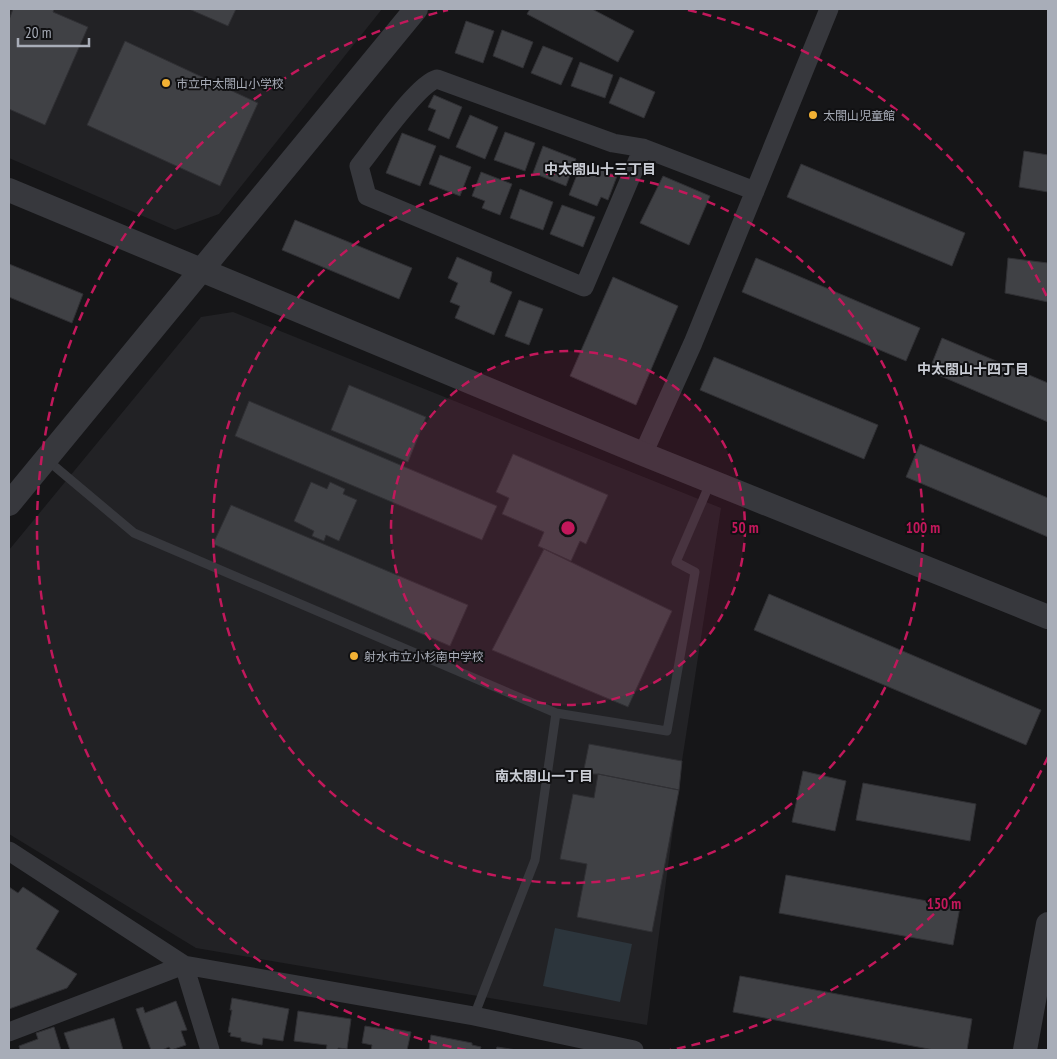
<svg xmlns="http://www.w3.org/2000/svg" width="1057" height="1059" font-family="'PT Sans Narrow','Noto Sans JP',sans-serif">
<style>
.built{fill:#222225}
.water{fill:#2c353c}
.building{fill:#404145;stroke:#303034}
.lines{fill:none;stroke-linecap:round;stroke-linejoin:round}
.service{stroke:#37383d;stroke-width:9}
.minor{stroke:#37383d;stroke-width:19}
.tertiary{stroke:#37383d;stroke-width:24}
.ring{fill:none;stroke:#c2185b;stroke-width:2.5;stroke-dasharray:9 6}
.poi-dot{fill:#f2b134;stroke:#111113;stroke-width:2}
.labels{text-anchor:middle;dominant-baseline:central;stroke-width:4;stroke-linejoin:round;paint-order:stroke}
.poi-label{font-size:12px;fill:#a8adb8;stroke:#111113;text-anchor:start}
.neighbourhood-label{font-size:14px;font-weight:bold;fill:#c9ccd4;stroke:#111113}
.centre{fill:#c2185b;stroke:#111113;stroke-width:2.5}
.ring-label{font-size:15px;text-anchor:middle;font-weight:bold;fill:#c2185b;stroke:#111113;stroke-width:4;stroke-linejoin:round;paint-order:stroke}
</style>
<rect width="100%" height="100%" fill="#161618"/>
<path class="built" d="M9,9H382L219,214L175,230L9,158Z
M233,312L721,508L682,761L647,1025L196,948L9,834V550L201,317Z"/>
<path class="water" d="M555,928L632,944L620,1002L543,986Z"/>
<path class="building" d="M13,9H54L53,12L88,27L45,125L9,109V20Z
M189,9H236L228,26Z
M530,9H592L634,31L618,62L527,14Z
M466,21L494,31L483,63L455,53Z
M502,30L533,42L523,68L493,56Z
M125,41L258,103L220,186L87,125Z
M543,46L573,58L561,85L531,73Z
M580,62L613,75L605,98L571,86Z
M620,77L655,92L644,118L609,103Z
M434,95L462,107L449,139L428,130L436,110L428,107Z
M470,115L498,127L485,159L456,147Z
M505,132L535,143L525,171L494,160Z
M402,133L436,146L420,186L386,173Z
M543,146L576,159L566,186L533,173Z
M1024,151L1048,155V192L1019,187Z
M440,155L471,167L460,196L429,184Z
M582,162L617,176L608,200L601,197L597,206L569,195Z
M801,164L965,233L952,266L787,197Z
M481,172L512,184L500,215L482,208L485,201L472,196Z
M663,176L710,196L689,245L640,223Z
M520,189L553,202L543,230L510,218Z
M562,205L595,217L583,247L550,234Z
M295,220L412,268L399,299L282,250Z
M457,257L492,272L490,282L512,292L494,335L455,318L460,306L450,302L458,283L448,278Z
M756,258L920,328L906,361L742,292Z
M1008,258L1048,263V302L1005,293Z
M9,264L83,294L72,323L9,297Z
M613,277L678,306L636,405L570,376Z
M519,300L543,309L529,345L505,336Z
M942,338L1048,383V422L929,371Z
M714,357L878,425L864,459L700,390Z
M349,385L426,417L408,462L331,430Z
M249,401L497,506L482,540L235,436Z
M920,444L1048,498V537L906,477Z
M513,454L608,495L586,544L580,541L571,561L538,546L544,532L502,514L509,498L496,492Z
M311,482L327,489L330,482L345,489L343,494L357,500L339,541L326,535L324,541L312,536L314,531L294,521Z
M231,505L468,605L450,646L213,544Z
M544,549L672,611L628,707L492,650Z
M769,594L1041,710L1026,745L754,630Z
M589,744L682,761L679,790L598,774H583Z
M803,771L846,781L835,831L792,822Z
M598,774L679,790L652,932L577,917L587,864L560,859L573,794L594,798Z
M863,783L976,804L970,841L856,820Z
M786,875L960,907L953,945L779,913Z
M9,887L18,893L23,887L59,911L36,949L77,974L67,988L9,1009Z
M740,976L972,1019L967,1050H934L733,1012Z
M232,998L289,1009L283,1041L263,1038L262,1045L241,1041V1038L230,1036L231,1033L228,1032L232,1010H230Z
M176,1001L187,1030L181,1031L186,1045L171,1050L169,1047L162,1050H151L136,1009L143,1007L145,1013Z
M298,1011L351,1019L347,1049L338,1048V1050H326L327,1045L294,1041Z
M114,1018L123,1050H70L64,1033Z
M365,1026L389,1030V1028L411,1032L407,1050H371L372,1045L362,1043Z
M54,1027L61,1050H20L19,1046L38,1039L36,1033Z
M431,1035L472,1043V1045L481,1047L480,1050H429Z
M497,1047L517,1050H496Z"/>
<g class="lines">
<path class="service" d="M46,459L134,533L556,713L535,860L474,1016
M556,713L667,731L695,572L676,562L711,481"/>
<path class="minor" d="M643,148L584,287L367,196L359,166C374,148 417,84 437,79L613,143L643,148L755,191
M643,454L693,343L829,9
M9,851L184,965L474,1016L634,1050
M184,965L210,1050
M9,1032L184,965"/>
<path class="tertiary" d="M9,190L643,454L1048,617
M9,504L416,9
M1025,1050L1048,924"/>
</g>
<circle cx="568" cy="528" r="177" fill="#c2185b" fill-opacity=".12"/>
<g class="ring">
<circle cx="568" cy="528" r="177"/>
<circle cx="568" cy="528" r="355"/>
<path d="M1048 757A532 532 0 0 1 670 1050M466 1050A532 532 0 0 1 448 10M688 10A532 532 0 0 1 1048 299"/>
</g>
<g class="poi-dot">
<circle cx="166" cy="83" r="5"/>
<circle cx="813" cy="115" r="5"/>
<circle cx="354" cy="656" r="5"/>
</g>
<g class="labels">
<g class="poi-label">
<text x="176" y="83">市立中太閤山小学校</text>
<text x="823" y="115">太閤山児童館</text>
<text x="364" y="656">射水市立小杉南中学校</text>
</g>
<g class="neighbourhood-label">
<text x="600" y="169">中太閤山十三丁目</text>
<text x="973" y="369">中太閤山十四丁目</text>
<text x="544" y="776">南太閤山一丁目</text>
</g>
</g>
<circle cx="568" cy="528" r="8" class="centre"/>
<g class="ring-label">
<text x="745" y="533">50 m</text>
<text x="923" y="533">100 m</text>
<text x="944" y="909">150 m</text>
</g>
<rect width="1057" height="1059" fill="none" stroke="#a8adb8" stroke-width="20"/>
<path d="M18 38v8h71v-8" fill="none" stroke="#a8adb8" stroke-width="2.5"/>
<text x="25" y="38" font-size="15" fill="#a8adb8" stroke="#111113" stroke-width="4" paint-order="stroke">20 m</text>
</svg>
